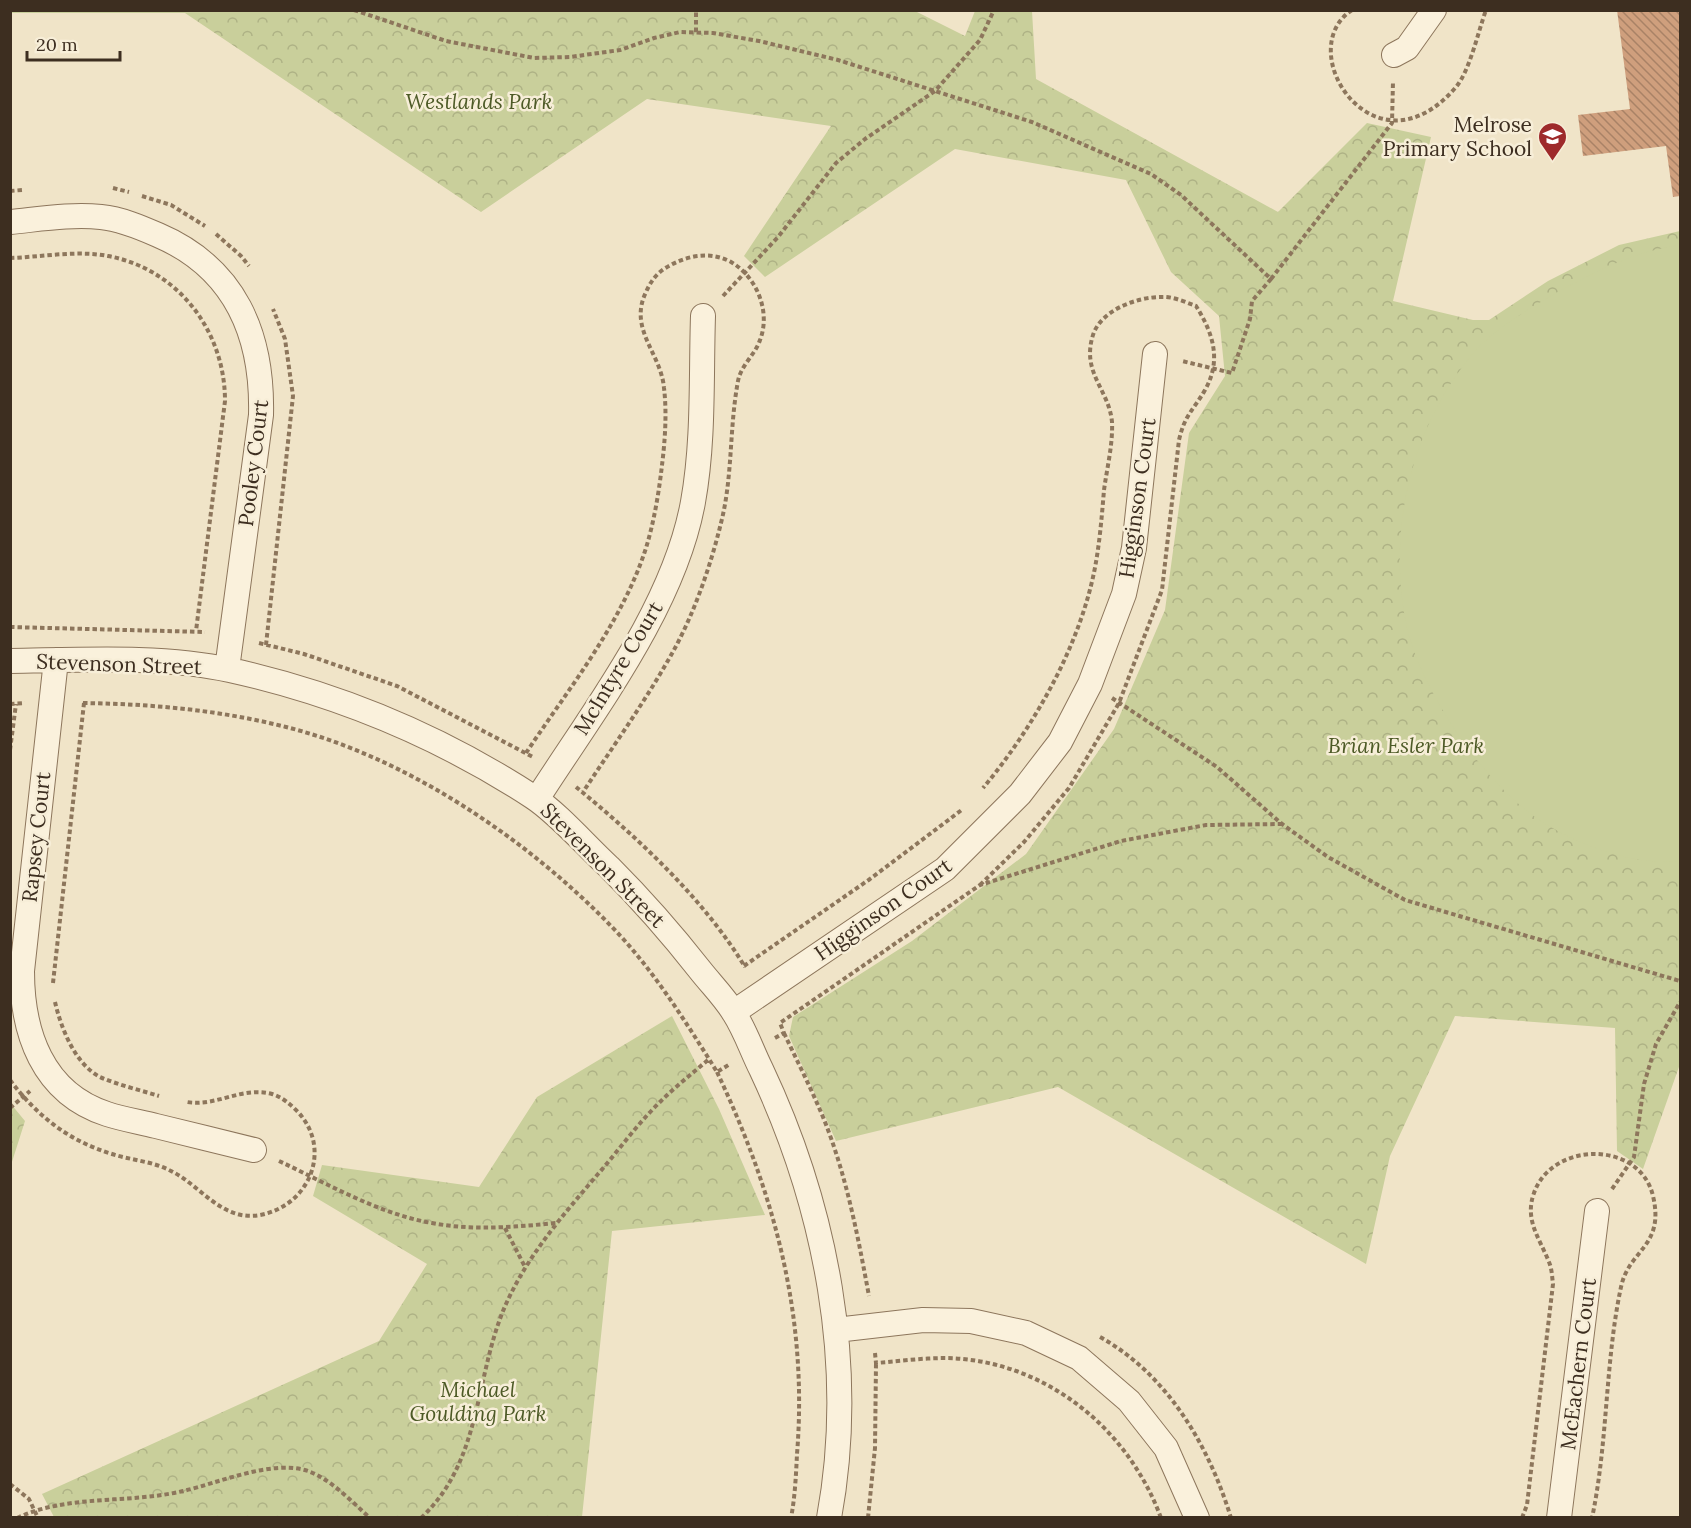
<svg xmlns="http://www.w3.org/2000/svg" width="1691" height="1528" font-family="Lora,serif">
<style>
.forest{fill:url(#forest-crowns)}
.pitch{fill:#c9cf9b}
.building{fill:url(#building-back-hatch)}
.lines{fill:none;stroke-linecap:round;stroke-linejoin:round}
.street-casing{stroke:#8d765c;stroke-width:26}
.path{stroke:#8d765c;stroke-width:4;stroke-dasharray:4.5 3;stroke-linecap:butt}
.street{stroke:#faf1dc;stroke-width:24}
.labels{text-anchor:middle;dominant-baseline:central;stroke-width:5;stroke-linejoin:round;paint-order:stroke}
.park-label{font-size:21px;font-style:italic;fill:#4d5a26;stroke:#f7eed8}
.poi-label{font-size:21px;fill:#3d2e20;stroke:#f7eed8;text-anchor:end}
.street-label{font-size:21px;fill:#3d2e20;stroke:#f7eed8}
</style>
<defs>
<pattern id="forest-crowns" width="20" height="18" patternUnits="userSpaceOnUse" patternTransform="scale(1.5)"><rect width="20" height="18" fill="#c9cf9b"/><path d="M2 6a3 3 0 1 1 6 0M12 15a3 3 0 1 1 6 0" fill="none" stroke="#aeb285"/></pattern>
<pattern id="building-back-hatch" width="6" height="6" patternUnits="userSpaceOnUse" patternTransform="scale(1.5)"><rect width="6" height="6" fill="#cf9f7d"/><path d="M-1 5l2 2M0 0l6 6M5-1l2 2" fill="none" stroke="#a98266"/></pattern>
</defs>
<rect width="100%" height="100%" fill="#f0e4c8"/>
<path class="forest" d="M913,10L965,36L975,11H1032L1036,79L1278,212L1367,123L1431,137L1393,301L1473,320H1489L1548,281L1619,245L1680,231V1064L1643,1169L1617,1151L1615,1028L1455,1016L1390,1156L1366,1264L1058,1087L836,1141L789,1036L793,1017L912,941L1026,854L1114,729L1165,610L1189,433L1225,376L1219,316L1171,272L1126,180L955,149L765,277L744,256L831,126L647,99L481,212L185,13H11L10,11Z
M672,1016L719,1109L765,1215L612,1231L582,1517H54L42,1494L379,1341L427,1264L313,1196L322,1165L479,1187L537,1097Z
M11,1104L25,1121L11,1165Z"/>
<path class="pitch" d="M1680,245V862C1666,861 1649,862 1635,859C1606,854 1574,841 1549,826C1517,808 1485,772 1464,743C1440,708 1417,669 1407,628C1386,533 1411,425 1475,351C1495,328 1538,303 1565,288C1603,268 1637,251 1680,245Z"/>
<path class="building" d="M1617,10H1680V196L1673,197L1666,146L1583,156L1578,115L1630,109Z"/>
<g class="lines">
<defs>
<path id="street" d="M1394,55L1407,48L1434,10
M10,222C41,219 71,214 101,217C121,219 140,227 158,235C235,268 263,334 261,415L227,669
M56,660L22,971C22,1032 42,1093 107,1114C122,1119 140,1122 156,1126C189,1134 221,1142 254,1150
M10,661C79,660 163,655 230,670C338,694 441,737 533,797C559,814 586,846 609,867C642,900 671,933 700,970C711,984 725,998 734,1013C745,1030 752,1051 761,1069C826,1207 857,1366 829,1518
M537,799C594,710 674,607 693,502C704,441 701,377 703,316
M734,1012L945,869L1020,794L1060,742L1090,684L1124,594L1134,548L1155,354
M836,1330L923,1320L971,1321L1026,1333L1079,1358L1129,1401L1166,1448L1197,1518
M1559,1518L1597,1211"/>
</defs>
<use href="#street" class="street-casing"/>
<path class="path" d="M354,10L446,41L534,58L570,57L620,50L654,38L680,32L713,33L759,41L838,60L1032,122L1151,174L1181,195L1271,279L1252,301L1250,319L1232,373L1182,361
M1352,10C1290,51 1376,181 1456,87C1470,70 1478,32 1486,10
M696,32V10
M113,188L129,192
M10,191L22,190
M142,196L171,205L205,226
M216,234L241,256L249,266
M10,258C41,257 77,250 108,256C178,269 225,331 225,401L196,631
M1271,279L1392,123L1393,81
M723,296L778,237L836,163L865,139L935,91L980,40L994,10
M10,627L205,632
M259,643L304,654L397,686L533,757
M266,645L293,396L285,339L273,309
M1112,698L1217,767L1282,824L1328,857L1405,900L1680,981
M83,703C152,704 219,710 286,727C406,757 527,839 612,927C650,966 680,1013 709,1059
M10,704L25,703
M10,750L16,704
M526,753C569,688 622,623 646,548C654,522 659,492 662,465C665,441 667,413 664,388C661,353 628,329 646,292C650,283 655,275 664,269C684,256 709,250 731,262C757,277 771,312 760,340C755,355 741,365 738,381C729,429 733,476 721,523C710,568 693,617 670,657C644,703 612,748 583,792
M576,787C637,837 704,899 745,967
M980,885L1024,842L1069,788L1119,703L1162,590L1179,440C1185,414 1193,411 1205,390C1222,360 1213,333 1196,306C1185,302 1172,296 1161,297C1137,297 1101,310 1093,335C1081,373 1109,389 1112,422C1113,444 1107,468 1104,490C1102,514 1100,539 1096,562C1082,643 1034,727 983,788
M744,966L870,879L963,809
M53,983L84,703
M55,1002C61,1028 75,1064 100,1077C118,1085 140,1090 159,1096
M784,1033C798,1063 813,1092 825,1122C847,1178 858,1237 869,1296
M775,1038L784,1033L780,1023L980,885L1121,841L1206,825L1282,824
M717,1072C775,1195 808,1318 797,1454C796,1475 795,1497 791,1518
M10,1080C37,1116 69,1141 112,1154C130,1160 151,1161 169,1170C200,1184 221,1222 260,1215C309,1206 333,1150 298,1112C290,1104 282,1097 272,1094C242,1086 216,1107 187,1102
M10,1108L30,1091
M279,1161C328,1184 379,1214 432,1223C474,1231 514,1227 556,1223
M1612,1189L1634,1157L1644,1084L1656,1044L1680,1002
M505,1228L525,1267
M1100,1337C1168,1375 1209,1446 1231,1518
M875,1353L876,1363C904,1361 934,1356 963,1359C1054,1368 1130,1433 1161,1518
M10,1484L29,1499L38,1518
M17,1518C68,1494 129,1504 183,1491C219,1483 272,1459 308,1471C332,1480 351,1501 370,1518
M421,1518C483,1460 474,1376 506,1304C528,1255 563,1215 598,1174C619,1150 638,1123 661,1101C676,1086 693,1073 709,1059L717,1072L730,1064
M868,1518L875,1448L876,1363
M1522,1518L1527,1505L1553,1284C1552,1277 1552,1269 1549,1262C1540,1239 1524,1220 1534,1193C1552,1141 1640,1140 1653,1196C1665,1247 1629,1249 1621,1287C1605,1362 1608,1442 1592,1518"/>
<use href="#street" class="street"/>
</g>
<defs>
<symbol id="school-pin" viewBox="-11 -11 22 30"><path d="M0 17L-7.5 6A9.5 9.5 0 1 1 7.5 6Z" fill="#9e2a2b" stroke="#f7eed8"/><path d="M0-5L7-2L0 1L-7-2ZM-4 1L0 2.5L4 1V4Q0 6-4 4Z" fill="#fff"/></symbol>
</defs>
<g fill-rule="evenodd">
<use href="#school-pin" x="1536" y="120" width="33" height="45"/>
</g>
<g class="labels">
<g class="park-label">
<text x="479" y="101">Westlands Park</text>
<text x="1406" y="745">Brian Esler Park</text>
<text x="478" y="1389">Michael<tspan x="478" dy="24">Goulding Park</tspan></text>
</g>
<g class="poi-label">
<text x="1532" y="124">Melrose<tspan x="1532" dy="24">Primary School</tspan></text>
</g>
<g class="street-label">
<text transform="translate(253 463) rotate(-83)">Pooley Court</text>
<text transform="translate(1137 498) rotate(-82)">Higginson Court</text>
<text transform="translate(119 664) rotate(2)">Stevenson Street</text>
<text transform="translate(618 668) rotate(-59)">McIntyre Court</text>
<text transform="translate(36 837) rotate(-84)">Rapsey Court</text>
<text transform="translate(603 865) rotate(45)">Stevenson Street</text>
<text transform="translate(883 909) rotate(-35)">Higginson Court</text>
<text transform="translate(1578 1364) rotate(-83)">McEachern Court</text>
</g>
</g>
<rect width="1691" height="1528" fill="none" stroke="#3d2e20" stroke-width="24"/>
<path d="M27 51v9h93v-9" fill="none" stroke="#3d2e20" stroke-width="3"/>
<text x="36" y="51" font-size="18" fill="#3d2e20" stroke="#f7eed8" stroke-width="4.5" paint-order="stroke">20 m</text>
</svg>
